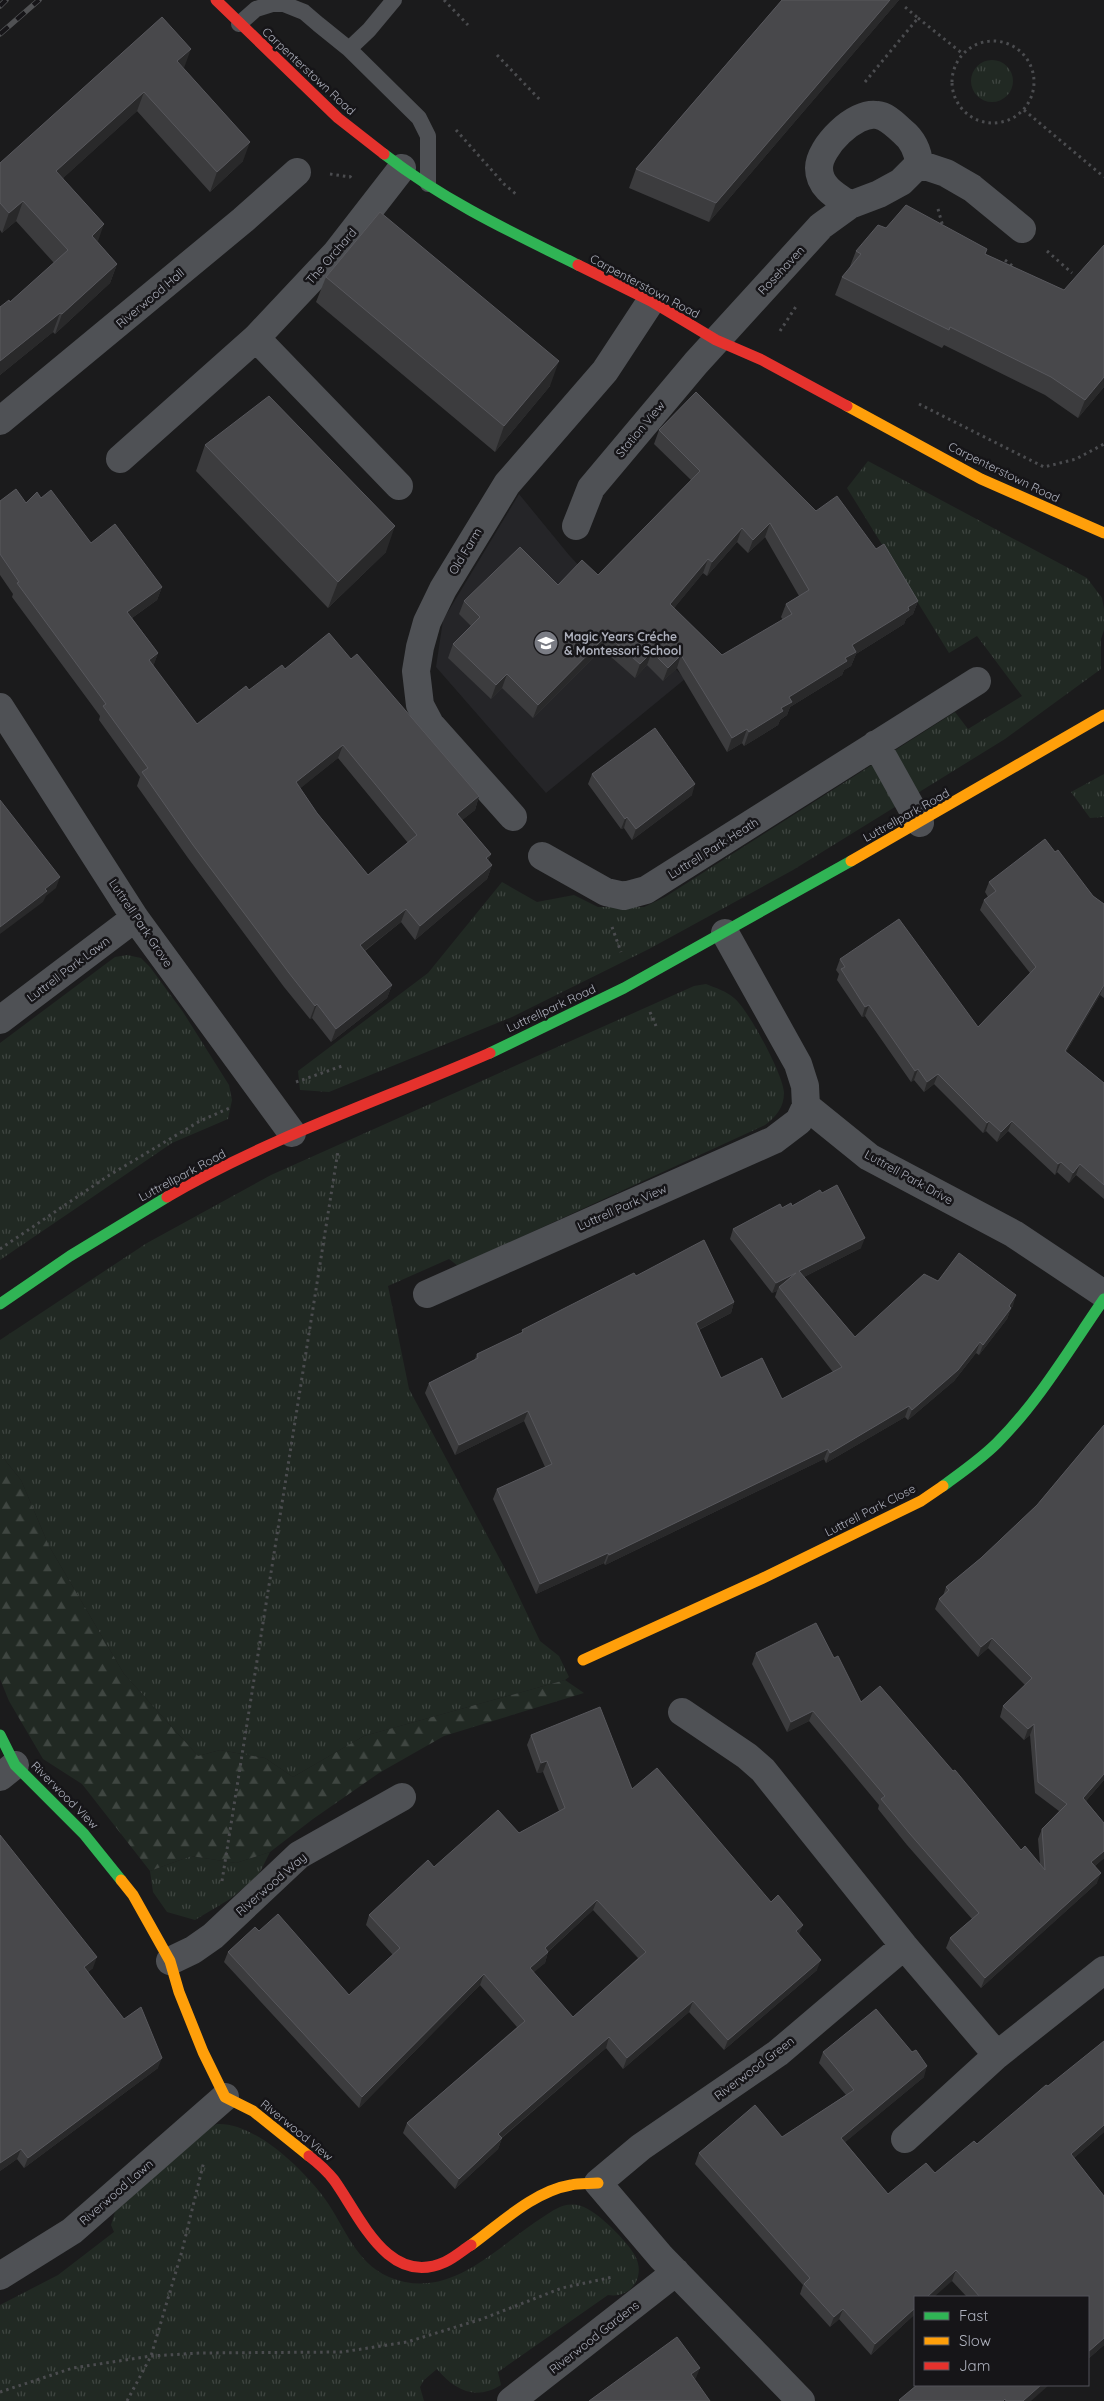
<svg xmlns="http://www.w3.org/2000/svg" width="1104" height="2401" font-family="Quicksand,sans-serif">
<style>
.built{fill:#252528}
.grass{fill:url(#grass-tufts)}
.forest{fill:url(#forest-firs)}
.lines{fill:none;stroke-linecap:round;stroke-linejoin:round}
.path{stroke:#4b4c4f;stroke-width:3;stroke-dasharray:2.5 4;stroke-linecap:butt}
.lane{stroke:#4f5155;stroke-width:16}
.street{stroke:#4f5155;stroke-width:28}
.fast{stroke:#30b455;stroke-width:11}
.slow{stroke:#ff9f0a;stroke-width:11}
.jam{stroke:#e5322d;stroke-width:11}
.rail-casing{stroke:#505153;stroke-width:5.5}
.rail{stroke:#161518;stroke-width:4;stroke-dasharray:11;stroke-linecap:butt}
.wall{fill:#3c3c3e;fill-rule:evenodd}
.shaded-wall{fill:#29292a}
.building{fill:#48484b;stroke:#58585d;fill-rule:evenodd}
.labels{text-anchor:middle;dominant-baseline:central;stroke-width:5;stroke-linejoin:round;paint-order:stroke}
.street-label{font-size:12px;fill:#adb0bc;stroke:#161518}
.poi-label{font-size:12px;font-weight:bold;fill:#adb0bc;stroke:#161518;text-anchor:start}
</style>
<defs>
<pattern id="grass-tufts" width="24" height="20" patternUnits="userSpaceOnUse" patternTransform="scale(1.25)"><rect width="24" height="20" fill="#212923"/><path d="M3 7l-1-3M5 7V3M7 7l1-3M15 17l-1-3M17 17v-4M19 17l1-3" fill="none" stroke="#3f4641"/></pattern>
<pattern id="forest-firs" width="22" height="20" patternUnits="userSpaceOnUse" patternTransform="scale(1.25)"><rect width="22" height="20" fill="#212923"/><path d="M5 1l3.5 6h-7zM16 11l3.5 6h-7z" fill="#3f4641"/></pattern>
</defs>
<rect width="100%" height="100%" fill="#1b1b1c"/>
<path class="built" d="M519,494L569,555L685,679L546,793L436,667L443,620Z"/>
<path class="grass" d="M971 81a21 21 0 1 1 42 0a21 21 0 1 1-42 0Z
M868,461L1087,578L1102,598L1104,609V630L1101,639V669L1005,739L793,870L649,949L512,1017L329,1092L300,1090L298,1071L428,973L502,882L537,902L574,895L598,907H644L665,897L955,712L968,729L1022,696L977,636L949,653L847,488Z
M1104,774V817L1090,818L1071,792Z
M127,955L141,958L150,967L183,1012L229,1085L232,1100L228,1119L172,1143L0,1260V1043L115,957Z
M706,984C716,988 726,991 734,998C748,1009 784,1076 784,1093C784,1107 776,1117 765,1125L458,1266L449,1259L388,1286L409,1389L511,1580L540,1641L559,1656L569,1677L565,1680L364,1736L293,1777L265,1758L220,1750L198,1756L124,1674L49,1546L21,1480L0,1454V1340L147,1243L271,1175L694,986Z
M270,1852L258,1876L230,1899L195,1920L167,1912L153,1892L150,1871L191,1856L236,1863Z
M217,2124C255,2122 304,2170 325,2199C345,2227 355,2262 389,2277C450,2303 497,2246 543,2217C555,2209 566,2201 581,2206C596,2210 626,2240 634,2254C647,2275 632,2299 608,2295L498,2372L501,2385C476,2401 454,2390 437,2369L424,2380L420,2387L424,2401H0V2305L58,2275L114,2232L111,2225L115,2212L205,2130Z"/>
<path class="forest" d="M0,1454L21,1480L49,1546L124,1674L198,1756L220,1750L265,1758L293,1777L364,1736L565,1680L584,1693L444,1736L379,1773L313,1819L270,1852L236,1863L191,1856L150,1871L82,1784L43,1759L9,1701L0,1679Z"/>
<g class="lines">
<path class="path" d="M444,0L468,25
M918,18L963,54
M952 82a41 41 0 1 1 82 0a41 41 0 1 1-82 0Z
M497,55L541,101
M865,82L918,18L905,7
M1024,110L1104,177
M456,130L504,184L517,195
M330,174L350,177L352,174
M938,209L943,227
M1047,251L1072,273
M1005,260L1015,268
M780,331L797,305
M919,404L1044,467L1076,459L1104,444
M612,927L621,952
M650,1012L656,1026
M296,1082L342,1066
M0,1249L108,1176L200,1121L232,1107
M222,1881L338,1151
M0,2392L73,2368L151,2356L200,2353L342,2352L407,2342L482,2319L562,2288L613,2277
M127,2401L151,2356L182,2251L204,2161"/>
<path class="lane" d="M239,24L256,9L272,4H284L304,12L318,24L349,49L419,118L428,136V184
M349,49L369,30L394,0"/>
<path class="street" d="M850,205C836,196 819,187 819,168C819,147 855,111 877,115C887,116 894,124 902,131C913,140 918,150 919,164L946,173L972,188L1022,229
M256,338L399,486
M0,421L243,220L297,172
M120,459L256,338L336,253L402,168
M576,526L591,488L696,363L821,226L850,205L879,194L901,182L919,164
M0,707L135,918L292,1133
M876,744L920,823
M513,817L430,724L420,705L416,671L420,647L427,622L443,589L507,484L605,371L651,301
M542,856L606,892L624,896L646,890L977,681
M725,933L798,1064L805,1086L806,1106L869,1157L1014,1234L1104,1294
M0,1020L135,918
M427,1294L774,1140L799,1121L806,1106
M682,1712L747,1756L763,1770L904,1946L997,2055
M0,1777L15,1765
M170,1961L193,1950L213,1936L299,1855L402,1797
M905,2139L997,2055L1104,1970
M0,2276L72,2231L225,2097
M511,2401L676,2272
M801,2401L661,2257L598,2183L641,2147L778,2053L904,1946"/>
<path class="fast" d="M384,154C443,200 511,232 578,265
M490,1053L624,988L851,861
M0,1304L70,1256L167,1197
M943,1486C962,1472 981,1459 997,1443C1039,1401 1070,1348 1104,1299
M0,1735L15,1765L84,1834L121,1880"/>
<path class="slow" d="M847,406L981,479L1104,533
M851,861L1104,715
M583,1660L761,1579L921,1501L943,1486
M121,1880L133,1895L170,1961L179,1992L203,2052L225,2097L253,2111L309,2156
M471,2245C500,2224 534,2191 571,2185C580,2183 589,2184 598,2183"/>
<path class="jam" d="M216,0L338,118L384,154
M578,265L651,301L716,340L762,360L847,406
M167,1197C270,1137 382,1100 490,1053
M309,2156C318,2163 327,2171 334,2180C360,2216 388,2288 445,2262C454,2258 463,2250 471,2245"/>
<defs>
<path id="rail" d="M0,6L6,0
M0,34L39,0"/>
</defs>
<use href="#rail" class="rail-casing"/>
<use href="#rail" class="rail"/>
</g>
<path class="wall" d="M782,0H899L709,222L629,188L636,169Z
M184,69L243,161L210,192L137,111L63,178L98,242L117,264L110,283L55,334L53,332L0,375V307L10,302L54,263L16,221L2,233L0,230V163Z
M886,228L985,254L1064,290L1104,245V387L1078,418L1045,395L944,345L942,348L835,295L842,277L849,269L856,251Z
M326,277L550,386L495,452L316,302Z
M659,430L816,511L876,549L918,601L913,614L906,619L904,624L856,654L851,666L844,670L842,675L790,707L787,715L780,720L778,725L744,746L742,743L727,752L677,668L663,681L647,665L635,678L602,649L533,718L502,688L491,699L448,658L453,644L471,626L459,614L464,601L558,585L598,575L691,480L654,444ZM765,537L799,596L786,604L781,617L783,620L722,655L674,608L703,573L707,576L737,542L748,553Z
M205,445L386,552L328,608L196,471Z
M41,498L91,543L162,587L157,600L132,618L158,653L153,666L197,724L249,690L285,669L351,659L479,796L475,810L462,820L491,854L488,861L492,865L487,879L415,940L401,922L365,951L392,985L387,998L331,1042L312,1018L310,1019L284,987L188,858L137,786L140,777L99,720L100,716L12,597L13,594L0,575V501L26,503ZM338,758L408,843L368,875L317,813L300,788Z
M592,774L692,795L632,840L624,828L621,829L588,784Z
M1055,852L1093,896L1104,904V998L1100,995L1066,1052L1104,1083V1199L1076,1175L1069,1183L1057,1172L1055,1175L1008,1131L997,1142L986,1131L983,1133L934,1084L924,1092L914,1080L911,1082L865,1016L862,1017L837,980L839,974L836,970L840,959L978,1027L1030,973L980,910L984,900L988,897L985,892L989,882Z
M792,1206L861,1248L804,1277L855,1337L938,1281L1013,1306L1011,1308L1007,1319L979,1355L976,1353L954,1381L908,1420L905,1417L826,1463L824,1459L605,1565L604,1563L536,1594L493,1499L497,1489L545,1467L524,1421L455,1455L425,1393L429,1383L474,1361L477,1354L522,1333V1330L636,1276L734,1302L731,1313L699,1330L721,1378L782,1399L833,1372L775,1297L777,1291L772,1293L730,1239L733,1229L782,1208Z
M1104,1425V1780L1086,1801L1104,1823V1858L1095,1866L1097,1883L981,1988L946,1948L950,1938L972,1919L907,1845L878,1809L879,1805L809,1721L787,1732L752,1664L756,1653L834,1658L861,1702L1021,1850L1040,1864L1038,1839L1042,1829L1059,1811L1035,1793L1030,1735L1024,1740L1000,1717L1003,1706L1025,1685L988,1648L978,1657L935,1609L939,1599L943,1596L946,1587L981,1558L1037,1505Z
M531,1735L632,1789L799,1935L817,1970L724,2050L689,2012L623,2069L606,2048L502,2138L498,2149L455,2189L403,2133L407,2123L517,2027L480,1985L359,2108L224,1962L228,1952L259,1931L349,1995L393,1955L366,1925L369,1915L434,1867L519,1833L559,1811L543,1772L537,1773L527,1745ZM593,1910L638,1958L573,2017L533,1972L545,1963L548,1952Z
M0,1835L93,1968L88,1972L158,2068L24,2168L17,2159L0,2171Z
M823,2052L924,2077L845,2142L888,2194L935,2173L977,2144L1104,2132L1074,2158L1104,2196V2345L1088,2359V2297H967L952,2281L915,2297V2314L871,2355L839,2319L830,2327L800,2294L803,2285L695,2164L699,2153L782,2137L846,2095L819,2063Z"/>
<path class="shaded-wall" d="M890,0H899L709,222L716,203Z
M191,49L184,68L177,61Z
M144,92L137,111L49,191L56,171Z
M250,142L243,161L210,192L217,172Z
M23,201L16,221L2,233L9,213Z
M104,224L97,244L92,236Z
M117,264L110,283L55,334L62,314Z
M60,313L53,332L0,375V361Z
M559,361L550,386L495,452L504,426Z
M1104,377V387L1078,418L1085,400Z
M770,523L765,537L748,553L753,540Z
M395,526L386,552L328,608L338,582Z
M742,528L737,542L707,576L712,562Z
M708,559L703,573L666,618L670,604Z
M162,587L157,600L122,625L127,612Z
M918,601L913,614L906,619L904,624L856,654L851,666L844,670L842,675L790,707L787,715L780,720L778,725L744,746L749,732L781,708L789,697L852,645Z
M607,635L602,649L533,718L538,705Z
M652,652L647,665L635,678L640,664Z
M158,653L153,667L149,660Z
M681,655L677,668L663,681L668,668Z
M507,674L502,688L491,699L496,685Z
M747,729L742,743L727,752L732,738Z
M343,745L338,758L291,796L296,782Z
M695,784L692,795L632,840L636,829Z
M479,796L475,810L452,828L457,814Z
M627,817L624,828L621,829L625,819Z
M491,854L486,867V858Z
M492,865L487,879L415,940L420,926Z
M60,877L56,888L46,896L43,902L0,934V927Z
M406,909L401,922L355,958L360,945Z
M392,985L387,998L331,1042L336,1029Z
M1104,985L1100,995L1061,1061L1065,1051Z
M317,1004L312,1018L310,1019L315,1006Z
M869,1005L865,1016L862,1017L865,1007Z
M918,1069L914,1080L911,1082L915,1071Z
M938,1074L934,1084L924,1092L927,1082Z
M989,1121L986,1131L983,1133L987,1123Z
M1012,1121L1008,1131L997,1142L1001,1132Z
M1061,1162L1057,1172L1055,1175L1058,1164Z
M1080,1164L1076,1175L1069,1183L1073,1173Z
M865,1238L861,1248L796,1281L799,1271Z
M796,1273L779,1287L777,1291L772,1293L776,1283Z
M1016,1295L1013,1306L1005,1316L1009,1306Z
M734,1302L731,1313L692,1333L696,1323Z
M1011,1308L1007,1319L979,1355L983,1345Z
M980,1342L976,1353L954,1381L908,1420L912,1410Z
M909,1406L905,1417L826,1463L830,1453Z
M528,1411L524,1421L455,1455L459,1445Z
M828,1449L824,1459L605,1565L609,1555Z
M608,1553L604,1563L536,1594L540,1584Z
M992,1638L988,1648L978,1657L981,1647Z
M813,1711L809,1721L787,1732L791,1722Z
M1034,1724L1030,1735L1024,1740L1028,1729Z
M547,1761L543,1772L537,1773L541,1763Z
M1104,1774V1780L1079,1809L1083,1798Z
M1104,1851V1858L1088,1872L1091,1862Z
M1101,1873L1097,1883L981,1988L985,1978Z
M597,1900L593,1910L541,1958L545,1948Z
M803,1925L799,1935L796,1931Z
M548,1952L545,1963L526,1979L530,1968Z
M97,1957L93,1968L81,1977L84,1967Z
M821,1960L817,1970L724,2050L728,2040Z
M484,1974L480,1985L359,2108L362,2097Z
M693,2001L689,2012L623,2069L627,2058Z
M609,2037L606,2048L494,2144L498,2134Z
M162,2058L158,2068L24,2168L28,2158Z
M927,2066L924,2077L837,2149L841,2138Z
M1104,2125V2132L1067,2164L1071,2154Z
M502,2138L498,2149L455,2189L459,2179Z
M21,2149L17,2159L0,2171V2163Z
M956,2270L952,2281L934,2297H927Z
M915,2308V2314L871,2355L875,2344Z
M843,2309L839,2319L830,2327L834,2317Z
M1104,2338V2345L1088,2359V2352Z
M700,2368L696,2378L688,2385L691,2374Z
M1041,2385H1049L1031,2401H1023Z"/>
<path class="building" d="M782,0H890L716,203L636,169Z
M162,17L191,49L177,61L250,142L217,172L144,92L56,171L104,224L92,236L117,264L62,314L60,313L0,361V307L9,300L10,302L68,250L23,201L9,213L0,203V163Z
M906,205L987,249L985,254L1064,290L1104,245V377L1085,400L1051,377L950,327L949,330L842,277L861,254L856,251L878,225L886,228Z
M380,212L559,361L504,426L326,277Z
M696,392L816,511L837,496L876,549L884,544L918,601L908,607L909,610L852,645L856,652L845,658L847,661L789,697L792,702L781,708L783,711L749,732L747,729L732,738L681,655L668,668L652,652L640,664L607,635L538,705L507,674L496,685L453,644L480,617L464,601L520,547L558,585L582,560L598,575L700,471L659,430ZM770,523L809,590L786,604L792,614L722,655L670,604L708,559L712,562L742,528L753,540Z
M269,396L395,526L338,582L205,445Z
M16,489L26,503L37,492L41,498L51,490L91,543L115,524L162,587L127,612L158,653L149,660L197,724L246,686L249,690L282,665L285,669L329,633L351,659L357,654L479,796L457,814L491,854L486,858L492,865L420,926L406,909L360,945L392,985L336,1029L317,1004L315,1006L289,973L193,845L142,772L148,768L103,706L106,704L17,583L19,582L0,554V501ZM343,745L417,835L368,875L317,813L296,782Z
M655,728L695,784L636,829L627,817L625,819L592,774Z
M0,800L60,877L45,889L47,891L0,927Z
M1045,839L1055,852L1058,850L1093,896L1104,904V985L1065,1051L1104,1083V1185L1080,1164L1073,1173L1061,1162L1058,1164L1012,1121L1001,1132L989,1121L987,1123L938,1074L927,1082L918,1069L915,1071L869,1005L865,1007L841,969L845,967L840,959L899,919L978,1027L1036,967L984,900L996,891L989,882Z
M837,1185L865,1238L799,1271L855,1337L924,1274L938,1281L959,1253L1016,1295L1009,1306L1011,1308L983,1345L980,1342L958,1370L912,1410L909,1406L830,1453L828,1449L609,1555L608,1553L540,1584L497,1489L552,1464L528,1411L459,1445L429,1383L478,1358L477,1354L523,1332L522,1330L563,1309L634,1273L636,1276L704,1240L734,1302L696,1323L721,1378L762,1358L782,1399L842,1367L779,1287L796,1273L776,1283L733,1229L780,1204L782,1208L791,1203L792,1206L820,1190L822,1193Z
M1104,1425V1774L1083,1798L1104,1823V1851L1091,1862L1101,1873L985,1978L950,1938L979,1913L910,1834L881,1799L885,1796L813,1711L791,1722L756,1653L816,1623L834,1658L838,1656L861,1702L880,1686L953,1771L955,1770L1021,1850L1025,1846L1045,1870L1042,1829L1067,1804L1038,1782L1034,1724L1028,1729L1003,1706L1032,1678L992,1638L981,1647L939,1599L949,1590L946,1587L981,1558L1037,1505Z
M600,1707L632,1789L657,1768L771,1902L778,1895L803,1925L796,1931L821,1960L728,2040L693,2001L627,2058L609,2037L498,2134L502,2138L459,2179L407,2123L525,2021L484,1974L362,2097L228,1952L255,1927L259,1931L278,1914L349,1995L400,1948L369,1915L428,1860L434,1867L498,1810L519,1833L565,1808L547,1761L541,1763L531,1735ZM597,1900L646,1952L573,2017L530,1968L548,1952L545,1948Z
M0,1835L97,1957L84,1967L124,2019L141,2007L162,2058L28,2158L21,2149L0,2163Z
M876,2009L912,2052L916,2050L927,2066L841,2138L888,2194L926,2163L935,2173L974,2141L977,2144L1046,2085L1048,2086L1104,2041V2125L1071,2154L1104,2196V2338L1088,2352V2297H980L956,2270L927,2297H915V2308L875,2344L843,2309L834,2317L804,2284L810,2278L699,2153L755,2105L782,2137L854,2090L823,2052Z
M677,2337L700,2368L691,2374L710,2401H589Z
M917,2385H1041L1023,2401H1006L1005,2399L1003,2401H900L899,2400Z"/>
<defs>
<symbol id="school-disc" viewBox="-11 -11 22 22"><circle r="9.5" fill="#7a7c84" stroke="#161518"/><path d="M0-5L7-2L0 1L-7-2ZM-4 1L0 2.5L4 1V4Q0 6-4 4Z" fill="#fff"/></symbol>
</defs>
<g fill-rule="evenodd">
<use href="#school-disc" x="532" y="629" width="28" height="28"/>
</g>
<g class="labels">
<g class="street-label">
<text transform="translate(309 71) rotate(43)">Carpenterstown Road</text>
<text transform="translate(331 256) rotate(-49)">The Orchard</text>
<text transform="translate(781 270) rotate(-47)">Rosehaven</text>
<text transform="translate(645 286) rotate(28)">Carpenterstown Road</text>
<text transform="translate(150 298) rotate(-40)">Riverwood Hall</text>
<text transform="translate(640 429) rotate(-50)">Station View</text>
<text transform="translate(1004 472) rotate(26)">Carpenterstown Road</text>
<text transform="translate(465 551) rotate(-59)">Old Farm</text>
<text transform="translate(906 815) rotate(-29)">Luttrellpark Road</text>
<text transform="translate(713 848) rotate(-32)">Luttrell Park Heath</text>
<text transform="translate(141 923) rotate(56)">Luttrell Park Grove</text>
<text transform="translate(68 969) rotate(-37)">Luttrell Park Lawn</text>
<text transform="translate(551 1008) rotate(-25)">Luttrellpark Road</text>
<text transform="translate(182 1175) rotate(-28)">Luttrellpark Road</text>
<text transform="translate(909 1177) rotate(29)">Luttrell Park Drive</text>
<text transform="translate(622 1207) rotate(-24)">Luttrell Park View</text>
<text transform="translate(870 1510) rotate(-27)">Luttrell Park Close</text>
<text transform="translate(65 1795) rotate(45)">Riverwood View</text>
<text transform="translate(271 1884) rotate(-41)">Riverwood Way</text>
<text transform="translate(754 2068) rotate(-37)">Riverwood Green</text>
<text transform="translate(297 2130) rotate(39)">Riverwood View</text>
<text transform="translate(116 2192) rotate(-41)">Riverwood Lawn</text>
<text transform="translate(594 2337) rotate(-38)">Riverwood Gardens</text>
</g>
<g class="poi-label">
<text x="564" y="636">Magic Years Créche<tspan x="564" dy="14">&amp; Montessori School</tspan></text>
</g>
</g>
<rect x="914" y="2296" width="175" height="90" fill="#161518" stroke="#52535a"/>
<rect x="924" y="2312" width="25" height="8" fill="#30b455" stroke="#52535a"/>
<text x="959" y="2321" font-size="15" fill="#adb0bc">Fast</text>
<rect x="924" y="2337" width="25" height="8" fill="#ff9f0a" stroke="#52535a"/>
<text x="959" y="2346" font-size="15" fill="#adb0bc">Slow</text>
<rect x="924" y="2362" width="25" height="8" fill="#e5322d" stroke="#52535a"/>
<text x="959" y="2371" font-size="15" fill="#adb0bc">Jam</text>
</svg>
